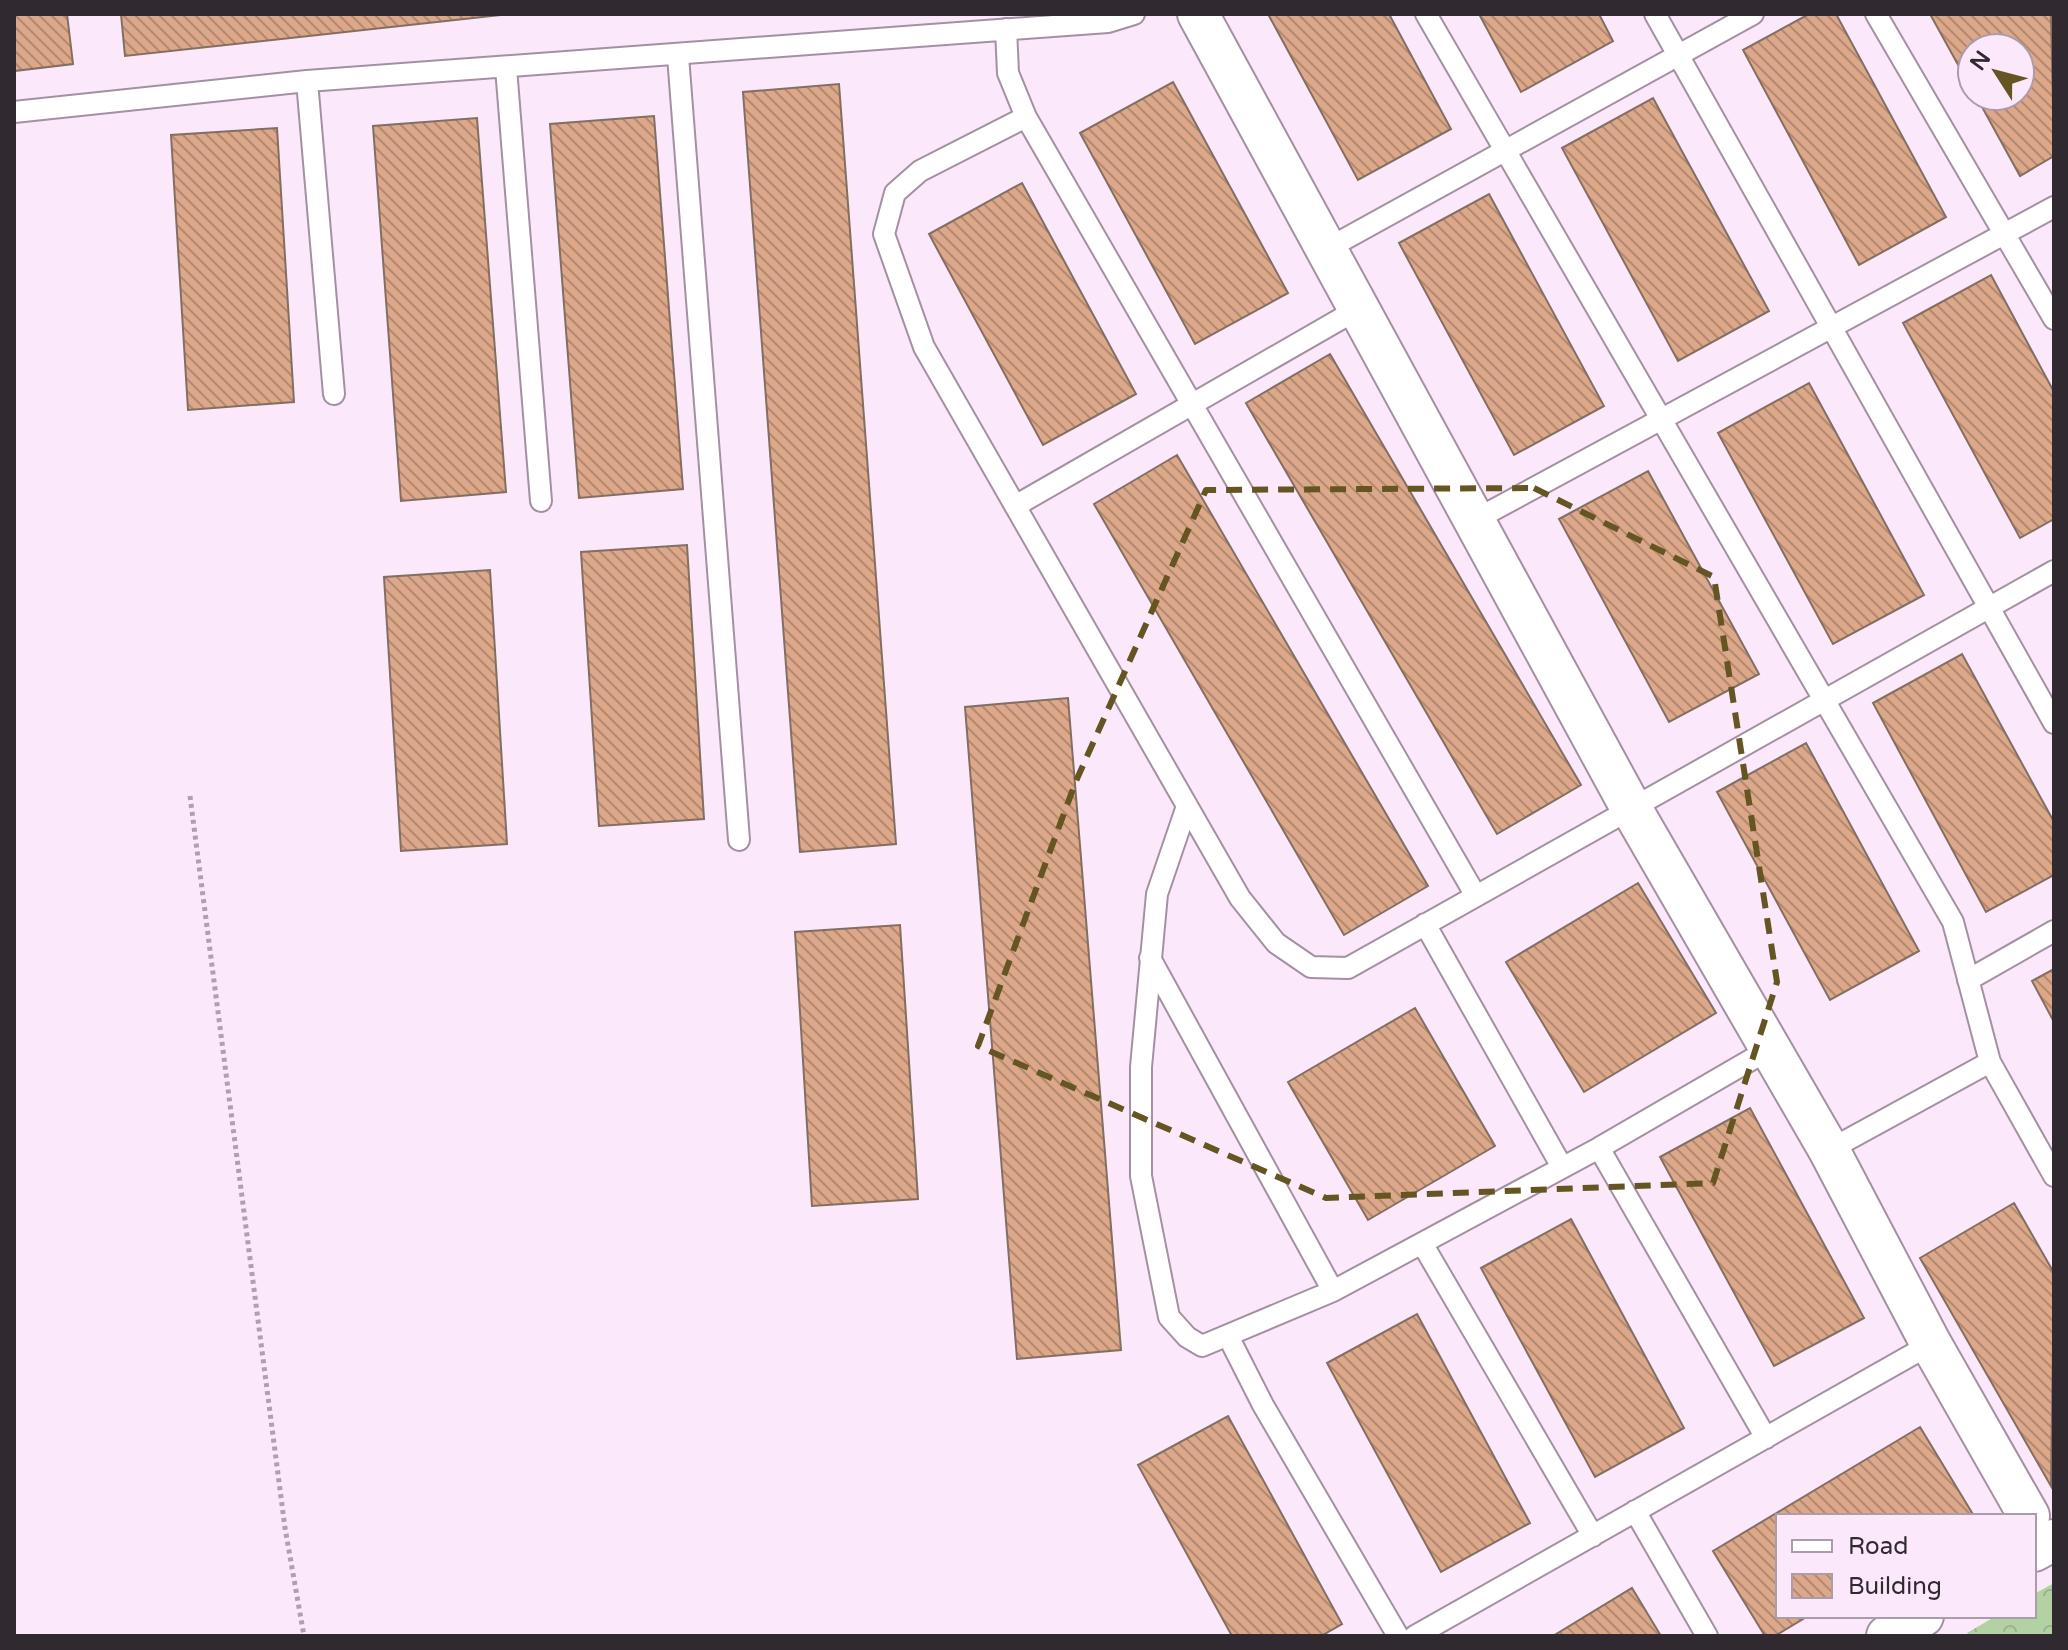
<svg xmlns="http://www.w3.org/2000/svg" width="2068" height="1650" font-family="'Varela Round',sans-serif">
<style>
.forest{fill:url(#forest-crowns)}
.building{fill:url(#building-back-hatch);stroke:#836e62;stroke-width:2}
.lines{fill:none;stroke-linecap:round;stroke-linejoin:round}
.lane-casing{stroke:#a391a2;stroke-width:24}
.street-casing{stroke:#a391a2;stroke-width:44}
.path{stroke:#afa0ae;stroke-width:5;stroke-dasharray:4 4;stroke-linecap:butt}
.lane{stroke:#fff;stroke-width:20}
.street{stroke:#fff;stroke-width:40}
.marked{fill:none;stroke:#645522;stroke-width:6;stroke-dasharray:16 10;stroke-linejoin:round}
</style>
<defs>
<pattern id="forest-crowns" width="20" height="18" patternUnits="userSpaceOnUse" patternTransform="scale(2)"><rect width="20" height="18" fill="#b3d2a3"/><path d="M2 6a3 3 0 1 1 6 0M12 15a3 3 0 1 1 6 0" fill="none" stroke="#9ab48d"/></pattern>
<pattern id="building-back-hatch" width="6" height="6" patternUnits="userSpaceOnUse" patternTransform="scale(2)"><rect width="6" height="6" fill="#dda88a"/><path d="M-1 5l2 2M0 0l6 6M5-1l2 2" fill="none" stroke="#b48971"/></pattern>
</defs>
<rect width="100%" height="100%" fill="#fce8fb"/>
<path class="forest" d="M2054,1583V1636H1970L1967,1633L1996,1616H2034V1594Z"/>
<path class="building" d="M14,14H67L73,64L14,71Z
M121,14H510L125,56Z
M1268,14H1389L1451,129L1358,180Z
M1479,14H1599L1613,41L1521,92Z
M1809,14H1836L1946,217L1859,265L1743,50Z
M1930,14H2051L2054,156L2020,176L1976,96H2020V48H1972V90Z
M1173,82L1288,293L1195,344L1080,133Z
M839,84L896,844L800,852L743,92Z
M1653,98L1769,311L1678,361L1562,148Z
M654,116L683,489L579,498L550,124Z
M477,118L506,492L401,501L373,126Z
M277,128L294,402L188,410L171,135Z
M1022,183L1136,394L1043,445L929,234Z
M1489,194L1604,406L1514,455L1399,243Z
M1991,275L2054,392V519L2020,538L1903,323Z
M1330,354L1581,785L1497,834L1246,403Z
M1809,383L1924,595L1833,644L1718,433Z
M1177,455L1428,886L1344,935L1094,504Z
M1648,471L1759,674L1669,722L1559,519Z
M687,545L704,819L599,826L581,552Z
M490,570L507,844L401,851L384,577Z
M1962,654L2054,822V875L1986,912L1873,703Z
M1068,698L1121,1350L1017,1359L965,707Z
M1806,743L1919,951L1830,1000L1717,792Z
M1638,883L1716,1013L1584,1092L1506,962Z
M900,925L918,1199L812,1206L795,932Z
M2054,969V1022L2032,981Z
M1415,1008L1495,1146L1368,1220L1288,1082Z
M1750,1108L1864,1318L1774,1366L1660,1157Z
M2014,1203L2054,1273L2051,1486L1920,1258Z
M1571,1219L1684,1428L1595,1477L1481,1268Z
M1417,1314L1530,1523L1441,1572L1327,1363Z
M1228,1416L1342,1624L1321,1636H1232L1138,1465Z
M1920,1427L1974,1516H1778V1616H1808L1775,1636H1765L1713,1551Z
M1632,1588L1661,1636H1553Z"/>
<g class="lines">
<defs>
<path id="lane" d="M1426,14L1953,922L1990,1062L2054,1176
M1655,14L2054,723
M1876,14L2054,319
M1006,29L1008,73L1026,117L1476,896
M678,56L739,840
M506,68L541,501
M307,81L334,394
M14,112L307,81L1108,22L1134,14
M1026,117L920,171L895,193L884,234L924,347L1240,898L1276,943L1311,967L1348,968L2054,571
M1325,250L1753,14
M1015,506L1358,309
M1473,521L2054,207
M1425,924L1562,1167
M1150,958L1333,1291L1202,1346L1187,1337L1169,1317L1141,1176V1067L1157,894L1187,806
M1968,980L2054,931
M1599,1148L1766,1438
M1829,1150L1990,1062
M1423,1245L1593,1536
M1333,1291L1599,1148L1768,1050
M1228,1336L1263,1405L1398,1636
M1635,1511L1707,1636
M1415,1636L1931,1344"/>
<path id="street" d="M1198,14L1631,808L1829,1150L1931,1344L2029,1516
M2034,1551L2054,1540
M1887,1636L1923,1616"/>
</defs>
<use href="#lane" class="lane-casing"/>
<use href="#street" class="street-casing"/>
<path class="path" d="M190,796L285,1528L304,1636"/>
<use href="#lane" class="lane"/>
<use href="#street" class="street"/>
</g>
<path class="marked" d="M1534,488L1714,577L1777,982L1713,1183L1326,1198L978,1046L1076,781L1206,490Z"/>
<rect width="2068" height="1650" fill="none" stroke="#312930" stroke-width="32"/>
<rect x="1776" y="1514" width="260" height="104" fill="#fce8fb" stroke="#ab9caa" stroke-width="2"/>
<rect x="1792" y="1540" width="40" height="12" fill="#ffffff" stroke="#ab9caa" stroke-width="2"/>
<text x="1848" y="1554" font-size="24" fill="#312930">Road</text>
<rect x="1792" y="1574" width="40" height="24" fill="url(#building-back-hatch)" stroke="#ab9caa" stroke-width="2"/>
<text x="1848" y="1594" font-size="24" fill="#312930">Building</text>
<g transform="translate(1996 72) rotate(306)"><circle r="38" fill="#fce8fb" stroke="#ab9caa" stroke-width="2"/>
<path d="M0-6L14 30L0 20L-14 30Z" fill="#645522"/>
<text y="-12" font-size="22" font-weight="bold" text-anchor="middle" fill="#312930">N</text>
</g>
</svg>
